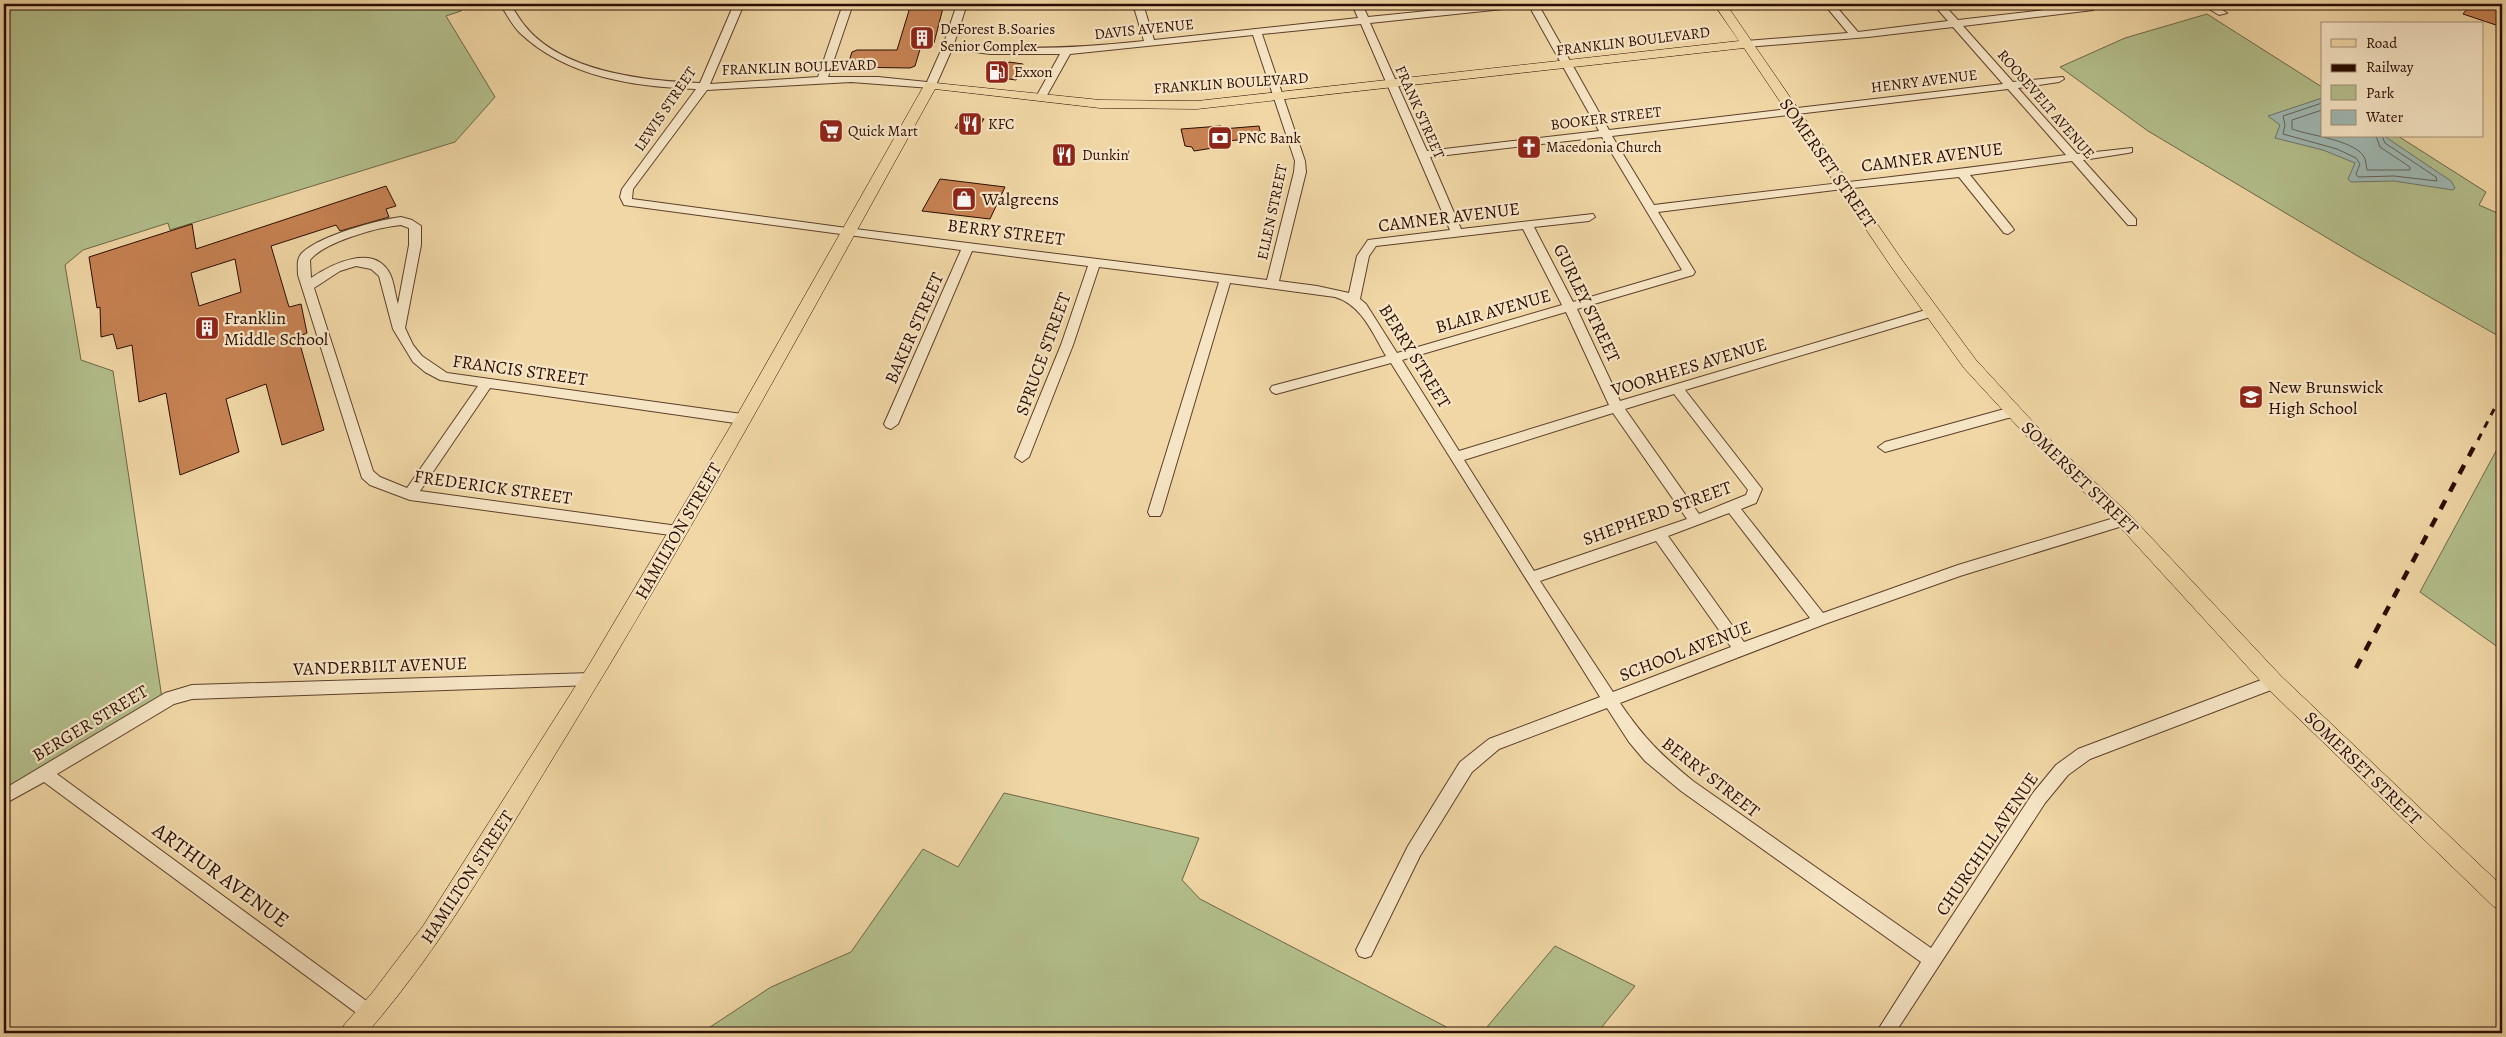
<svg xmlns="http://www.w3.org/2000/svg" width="2506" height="1037" font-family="Alegreya,serif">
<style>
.green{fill:#b3bf8c;stroke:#6e6646}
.water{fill:#9eb7b1;stroke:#70736b}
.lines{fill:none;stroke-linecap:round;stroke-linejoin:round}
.shore{stroke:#646259;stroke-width:1}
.building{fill:#c78253;stroke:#2a0c01;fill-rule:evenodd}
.minor-casing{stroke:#5c3f2a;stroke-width:2}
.major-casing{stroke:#2a0c01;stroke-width:1}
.minor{fill:#f6e5c5;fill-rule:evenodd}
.major{fill:#f1d7a6;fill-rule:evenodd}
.rail-far1{stroke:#2a0c01;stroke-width:3;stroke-dasharray:7 7;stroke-linecap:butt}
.rail{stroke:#2a0c01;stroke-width:4.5;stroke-dasharray:10 10;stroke-linecap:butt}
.labels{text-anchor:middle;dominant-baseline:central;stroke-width:4.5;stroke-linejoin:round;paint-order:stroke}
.far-poi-label{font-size:15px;fill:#2a0c01;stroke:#f6e5c5;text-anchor:start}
.far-street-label{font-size:15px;fill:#2a0c01;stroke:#f6e5c5}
.street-label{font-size:18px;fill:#2a0c01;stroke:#f6e5c5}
.poi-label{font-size:18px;fill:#2a0c01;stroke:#f6e5c5;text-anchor:start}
.near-street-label{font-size:21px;fill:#2a0c01;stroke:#f6e5c5}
</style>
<rect width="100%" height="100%" fill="#f1d7a6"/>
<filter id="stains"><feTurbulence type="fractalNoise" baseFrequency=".004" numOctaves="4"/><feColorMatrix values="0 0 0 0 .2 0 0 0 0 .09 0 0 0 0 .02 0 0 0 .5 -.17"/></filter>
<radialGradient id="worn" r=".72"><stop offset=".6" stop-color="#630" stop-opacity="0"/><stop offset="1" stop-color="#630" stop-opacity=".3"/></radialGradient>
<path class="green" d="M4,4H226L227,6L238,4H465L461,11L446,16L495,97L455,142L170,230L168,223L83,250L65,265L81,360L113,371L163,705L4,799Z
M2207,14L2322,87V136H2398L2486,192L2479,205L2502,215V338L2361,258L2148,131L2060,67L2125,38Z
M2502,440V650L2420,592Z
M1004,793L1199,838L1182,880L1200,899L1458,1033H701L771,987L851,952L923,849L958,867Z
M1555,946L1635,986L1597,1033H1482Z"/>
<path class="water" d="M2322,98V136H2384L2451,181L2455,188L2453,190L2394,181L2351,182L2348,179L2355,163L2323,150L2275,138L2280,125L2268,116Z"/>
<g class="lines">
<path class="shore" d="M2322,103L2283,116L2285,125L2283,134L2337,149L2356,158L2360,164L2356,174L2358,177L2394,176L2437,181L2436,177L2385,143L2382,136
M2322,110L2292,120V129C2311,136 2349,139 2363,155C2366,159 2366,165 2367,170H2410V167L2380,147L2376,136"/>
</g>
<path class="building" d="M911,4H944L934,43L931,45L921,46L915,66L910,68L847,67L852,52L857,50H897Z
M2471,4H2502V27L2463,14Z
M1009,62L1023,64L1016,80L1002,78Z
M962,117L984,119L977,130L955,128Z
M1221,126L1222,129L1259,126L1262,138L1226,141V146L1194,151L1192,147L1185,146L1181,129Z
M940,179L1005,187L990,219L922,211Z
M386,186L396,206L386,209L389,217L340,231L336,225L271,246L289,307L301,304L307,333L298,337L324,430L282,445L266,384L226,399L239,452L180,475L166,393L139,402L132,345L117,349L113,334L101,337L100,307L97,308L89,257L192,224L196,249ZM235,259L241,292L199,306L191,273Z"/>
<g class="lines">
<defs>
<path id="minor" d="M500,4H510C515,11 519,19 525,26C562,72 645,81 700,83L734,4H744L710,84L818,77L843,4H853L828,77H878L927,82L943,46L957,4H967L954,44C1018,51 1080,48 1144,41L1133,4H1143L1154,40L1358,18L1352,4H1362L1368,17L1497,4H1527L1522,7L1370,23L1427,151L1599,131L1528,4H1538L1609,130L2003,84L1953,27L1868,37L1746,47L1741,44L1746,41L1848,33L1824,4H1834L1858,32L1948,21L1933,4H1943L1958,20L2096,4L2098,7L2093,10L1963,26L2013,82L2063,77L2064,79L2059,82L2018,88L2077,154L2132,148V152L2128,153L2083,160L2136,219V225H2128L2072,161L1970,175L2012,227L2014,230L2008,234L2004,233L1959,177L1843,189L1658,212L1695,272L1693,275L1577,309L1620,401L1929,309H1937L1939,312L1937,315L1685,390L1762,489L1756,503L1741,509L1823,613L1958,565L2124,515L2129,516L2131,520L2129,524L1960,576L1825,624L1620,703C1644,738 1660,754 1693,781L1931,948L2033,793L2056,765L2078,749L2269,677L2274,676L2279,677L2282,682L2279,687L2090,759L2068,775L2045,803L1895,1033H1876L1921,962L1681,791L1645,761L1629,742L1607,708L1499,749L1472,772L1420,856L1371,956L1365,958L1359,956L1356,950L1408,846L1460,762L1489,739L1600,697L1391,363L1276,394L1272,392L1270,389L1272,386L1386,356C1373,334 1362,305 1335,297L1230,283L1162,512L1160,516H1150L1148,512L1219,282L1099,267L1073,345L1029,457L1022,462L1015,457L1061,345L1088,266L972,251L898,424L891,429L886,427L884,424L961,250L624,205L620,197L622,189L696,89C635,87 566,77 520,33C512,25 506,13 500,4ZM1361,24L1450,230L1368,240L1357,256L1349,293L1317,286L1279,281L1306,172L1305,161L1262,34ZM1253,35L1295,161L1294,172L1267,280L847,228L632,199L633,189L707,90L851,82L931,88L936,85L952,49L990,54H1060L1036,97L1041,100L1046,97L1070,54ZM2008,89L2066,155C1929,174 1792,188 1654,205L1612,136ZM1602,137L1682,270L1573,302L1534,227L1589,221L1595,217L1593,214L1461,229L1430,157ZM1523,229L1562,305L1397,353L1366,304L1360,299L1369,256L1376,246ZM1566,312L1609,405L1459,451L1402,360ZM1674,394L1748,490L1746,495L1699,514L1625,409ZM1613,413L1687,519L1534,571L1464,460ZM1729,513L1810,618L1744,642L1668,536ZM1656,541L1731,647L1613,692L1540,581Z
M2201,4H2213L2227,13L2219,15Z
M401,217L412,220L421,226V245L405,328L413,345L422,356L447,373L742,414L748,419L742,424L490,388L420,491L678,526L683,527L685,531L683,535L678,536L410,500L370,485L362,478L298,275C298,267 296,259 302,253C319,236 377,220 401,217ZM401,225L409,228V245L398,304C395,294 394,282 390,274C374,242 330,265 311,278L310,260C324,242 378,227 401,225ZM356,266L371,269L379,276L393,329L413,362L425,372L440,380L478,386L407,488L380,477L373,471L314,288L340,271Z
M2008,408L2020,412L2021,415L2020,418H2008L1885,452L1878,447L1885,442Z
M592,673L597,674L600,679L597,684L592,685L192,699L174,704L57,774L376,1008L379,1014L376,1020L370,1023L44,782L4,804V789L165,693L192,685Z"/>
<path id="major" d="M1714,4H1726L1902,260L1976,360L2044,434L2130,515L2281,676L2502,886V910L2494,907L2267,688L2118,525L2032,442L1964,368L1892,268L1744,48L1197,109L1100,108L935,89C815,306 697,523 567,735C504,837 446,942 367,1033H341L344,1025L372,993L423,926L589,665L736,417L926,82L1100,100L1197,101L1739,41Z"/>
</defs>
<use href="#minor" class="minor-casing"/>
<use href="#major" class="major-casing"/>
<use href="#minor" class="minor"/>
<use href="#major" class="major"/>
<path class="rail-far1" d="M2478,440L2502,394"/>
<path class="rail" d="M2356,668L2478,439"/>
</g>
<defs>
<symbol id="building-square" viewBox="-11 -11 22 22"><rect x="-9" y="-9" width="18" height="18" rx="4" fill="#8f2418" stroke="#f6e5c5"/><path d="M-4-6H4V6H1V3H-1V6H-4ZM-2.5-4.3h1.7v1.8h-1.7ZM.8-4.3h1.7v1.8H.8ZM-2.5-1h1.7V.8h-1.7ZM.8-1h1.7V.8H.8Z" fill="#fff"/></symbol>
<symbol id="fuel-square" viewBox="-11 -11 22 22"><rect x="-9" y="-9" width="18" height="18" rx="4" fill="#8f2418" stroke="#f6e5c5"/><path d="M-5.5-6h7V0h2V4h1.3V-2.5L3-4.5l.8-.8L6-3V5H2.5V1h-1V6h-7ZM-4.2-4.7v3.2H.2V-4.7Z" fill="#fff"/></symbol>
<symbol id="restaurant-square" viewBox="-11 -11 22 22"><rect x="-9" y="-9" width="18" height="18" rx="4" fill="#8f2418" stroke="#f6e5c5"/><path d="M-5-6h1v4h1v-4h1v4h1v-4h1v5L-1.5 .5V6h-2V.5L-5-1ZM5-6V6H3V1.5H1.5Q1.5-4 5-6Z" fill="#fff"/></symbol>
<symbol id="supermarket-square" viewBox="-11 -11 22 22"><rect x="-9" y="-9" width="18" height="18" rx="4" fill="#8f2418" stroke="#f6e5c5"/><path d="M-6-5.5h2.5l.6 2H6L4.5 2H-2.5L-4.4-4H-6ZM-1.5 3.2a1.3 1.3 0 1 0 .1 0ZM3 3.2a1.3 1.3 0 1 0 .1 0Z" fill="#fff"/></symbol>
<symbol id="bank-square" viewBox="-11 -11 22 22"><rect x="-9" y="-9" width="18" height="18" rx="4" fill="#8f2418" stroke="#f6e5c5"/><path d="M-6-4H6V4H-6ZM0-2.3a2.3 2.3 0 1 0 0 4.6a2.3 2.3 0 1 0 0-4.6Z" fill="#fff"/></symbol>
<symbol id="church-square" viewBox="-11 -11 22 22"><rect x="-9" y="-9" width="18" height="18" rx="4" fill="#8f2418" stroke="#f6e5c5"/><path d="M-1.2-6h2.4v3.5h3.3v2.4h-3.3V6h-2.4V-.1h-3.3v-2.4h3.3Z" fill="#fff"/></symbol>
<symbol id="shop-square" viewBox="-11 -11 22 22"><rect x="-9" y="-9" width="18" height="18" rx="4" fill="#8f2418" stroke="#f6e5c5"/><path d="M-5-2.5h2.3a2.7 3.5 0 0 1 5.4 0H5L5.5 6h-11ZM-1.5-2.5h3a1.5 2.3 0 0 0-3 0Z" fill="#fff"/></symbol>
<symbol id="school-square" viewBox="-11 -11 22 22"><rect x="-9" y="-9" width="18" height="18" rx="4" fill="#8f2418" stroke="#f6e5c5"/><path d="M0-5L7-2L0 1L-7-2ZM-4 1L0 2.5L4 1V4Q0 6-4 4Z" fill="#fff"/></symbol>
</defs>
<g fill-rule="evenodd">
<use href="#building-square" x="908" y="24" width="28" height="28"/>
<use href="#fuel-square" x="983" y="58" width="28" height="28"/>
<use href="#restaurant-square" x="956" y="110" width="28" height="28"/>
<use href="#supermarket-square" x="817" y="117" width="28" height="28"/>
<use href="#bank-square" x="1206" y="124" width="28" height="28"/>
<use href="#church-square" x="1515" y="133" width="28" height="28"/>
<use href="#restaurant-square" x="1050" y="141" width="28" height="28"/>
<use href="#shop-square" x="950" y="185" width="28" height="28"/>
<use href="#building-square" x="193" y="314" width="28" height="28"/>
<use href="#school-square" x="2237" y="383" width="28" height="28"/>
</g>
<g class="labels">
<g class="far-poi-label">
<text x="940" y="29">DeForest B.Soaries<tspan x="940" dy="17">Senior Complex</tspan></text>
<text x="1014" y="72">Exxon</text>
<text x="988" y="124">KFC</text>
<text x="848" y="131">Quick Mart</text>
<text x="1238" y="138">PNC Bank</text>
<text x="1546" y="147">Macedonia Church</text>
<text x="1082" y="155">Dunkin'</text>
</g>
<g class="far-street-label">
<text transform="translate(1144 29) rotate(-6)">DAVIS AVENUE</text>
<text transform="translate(1633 41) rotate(-7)">FRANKLIN BOULEVARD</text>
<text transform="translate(799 67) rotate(-2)">FRANKLIN BOULEVARD</text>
<text transform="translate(1924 81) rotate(-7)">HENRY AVENUE</text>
<text transform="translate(1231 83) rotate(-4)">FRANKLIN BOULEVARD</text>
<text transform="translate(2046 104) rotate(49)">ROOSEVELT AVENUE</text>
<text transform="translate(665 109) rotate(-56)">LEWIS STREET</text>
<text transform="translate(1420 112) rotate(66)">FRANK STREET</text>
<text transform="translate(1606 118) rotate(-7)">BOOKER STREET</text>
<text transform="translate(1272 212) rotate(-78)">ELLEN STREET</text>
</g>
<g class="street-label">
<text transform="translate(1932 157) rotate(-7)">CAMNER AVENUE</text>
<text transform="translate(1828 163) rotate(55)">SOMERSET STREET</text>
<text transform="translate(1449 217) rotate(-7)">CAMNER AVENUE</text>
<text transform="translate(1006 232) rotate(7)">BERRY STREET</text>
<text transform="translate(1587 303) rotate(64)">GURLEY STREET</text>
<text transform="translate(1493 311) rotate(-16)">BLAIR AVENUE</text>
<text transform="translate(914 328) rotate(-66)">BAKER STREET</text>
<text transform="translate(1043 354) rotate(-70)">SPRUCE STREET</text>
<text transform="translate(1415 356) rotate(58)">BERRY STREET</text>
<text transform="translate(1689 367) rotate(-17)">VOORHEES AVENUE</text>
<text transform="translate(520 370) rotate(8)">FRANCIS STREET</text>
<text transform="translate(2080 478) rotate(44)">SOMERSET STREET</text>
<text transform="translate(493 487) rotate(8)">FREDERICK STREET</text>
<text transform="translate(1657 513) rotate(-20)">SHEPHERD STREET</text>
<text transform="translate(678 531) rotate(-60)">HAMILTON STREET</text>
<text transform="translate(1685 651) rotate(-21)">SCHOOL AVENUE</text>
<text transform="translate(380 666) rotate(-2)">VANDERBILT AVENUE</text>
<text transform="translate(90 723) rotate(-31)">BERGER STREET</text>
<text transform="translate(2363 768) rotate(44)">SOMERSET STREET</text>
<text transform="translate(1711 777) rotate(38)">BERRY STREET</text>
<text transform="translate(1987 844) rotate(-56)">CHURCHILL AVENUE</text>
<text transform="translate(467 877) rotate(-57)">HAMILTON STREET</text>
</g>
<g class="poi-label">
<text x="982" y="199">Walgreens</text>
<text x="224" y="318">Franklin<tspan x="224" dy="21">Middle School</tspan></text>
<text x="2268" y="387">New Brunswick<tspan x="2268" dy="21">High School</tspan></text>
</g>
<g class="near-street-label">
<text transform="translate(221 875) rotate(36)">ARTHUR AVENUE</text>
</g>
</g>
<rect width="2506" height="1037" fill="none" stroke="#f1d7a6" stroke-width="20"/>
<rect x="5" y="5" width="2496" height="1027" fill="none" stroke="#2a0c01" stroke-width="2.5"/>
<rect x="10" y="10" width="2486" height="1017" fill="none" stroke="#2a0c01"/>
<rect x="2321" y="22" width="162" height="115" fill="#f6e5c5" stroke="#a48e77"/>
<rect x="2331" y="39" width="25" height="8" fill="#f1d7a6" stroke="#a48e77"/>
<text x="2366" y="48" font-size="15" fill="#2a0c01">Road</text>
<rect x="2331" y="64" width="25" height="8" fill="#2a0c01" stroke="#a48e77"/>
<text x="2366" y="72" font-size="15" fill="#2a0c01">Railway</text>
<rect x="2331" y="85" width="25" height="15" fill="#b3bf8c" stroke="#a48e77"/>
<text x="2366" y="98" font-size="15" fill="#2a0c01">Park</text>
<rect x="2331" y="110" width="25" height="15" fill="#9eb7b1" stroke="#a48e77"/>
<text x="2366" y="122" font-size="15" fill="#2a0c01">Water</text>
<rect width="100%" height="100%" filter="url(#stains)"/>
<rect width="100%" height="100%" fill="url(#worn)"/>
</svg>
